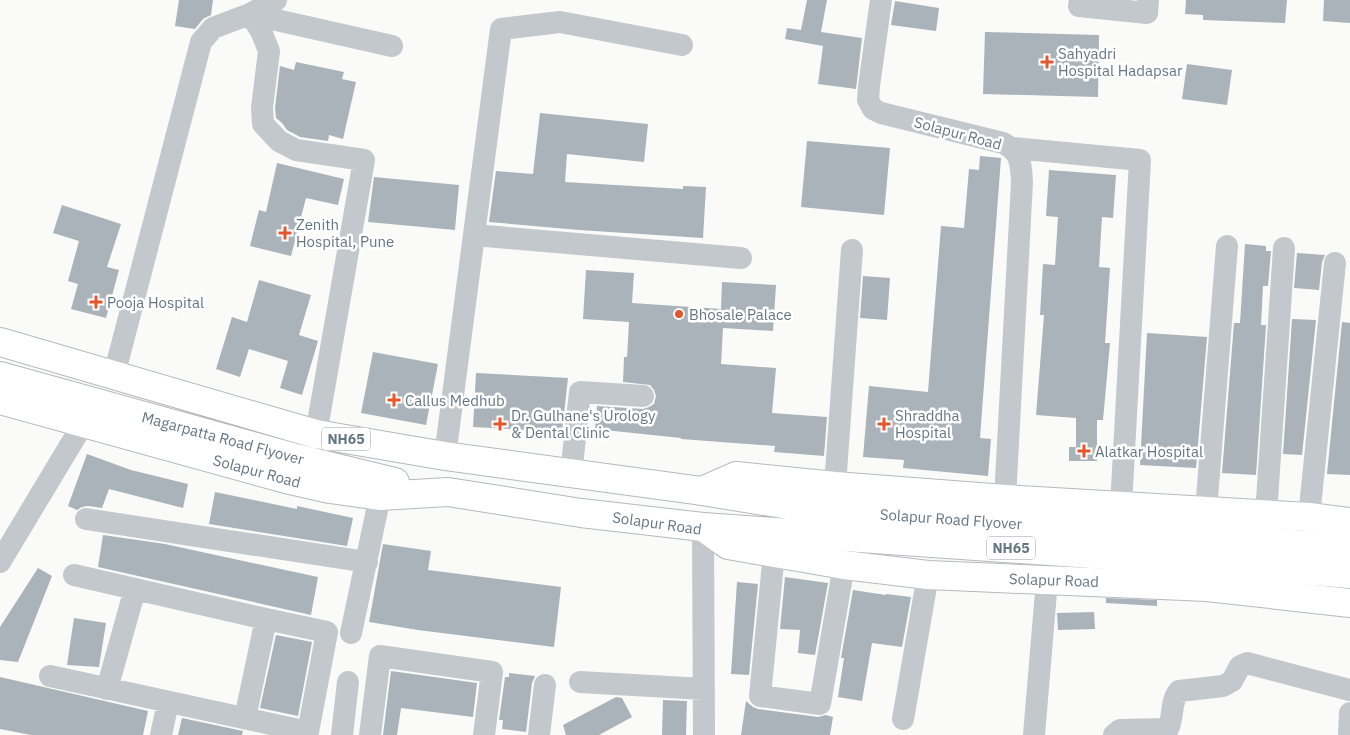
<svg xmlns="http://www.w3.org/2000/svg" width="1350" height="735" font-family="'IBM Plex Sans',sans-serif">
<style>
.building{fill:#aab3b9}
.lines{fill:none;stroke-linecap:round;stroke-linejoin:round}
.major-casing{stroke:#b5babe;stroke-width:30}
.highway-casing{stroke:#b4b9bd;stroke-width:30}
.minor{stroke:#c3c8cc;stroke-width:22}
.major{stroke:#fff;stroke-width:28}
.highway{stroke:#fff;stroke-width:28}
.poi-dot{fill:#e4572e;stroke:#fff;stroke-width:2}
.labels{text-anchor:middle;dominant-baseline:central;stroke-width:5;stroke-linejoin:round;paint-order:stroke}
.shield{fill:#fff;stroke:#939fa8;stroke-width:1}
.shield-label{font-size:14px;font-weight:bold;fill:#657683}
.poi-label{font-size:15px;fill:#657683;stroke:#fff;text-anchor:start}
.street-label{font-size:15px;fill:#657683;stroke:#fff}
</style>
<rect width="100%" height="100%" fill="#fafaf8"/>
<path class="building" d="M179,0H213L211,15L203,19L195,29L175,26Z
M807,0H827L821,32L862,38L856,89L818,84L823,46L785,39L787,28L801,30Z
M1186,0H1287L1285,23L1203,20V15L1185,14Z
M1324,0H1350V23L1323,21Z
M895,1L939,8L936,31L891,25Z
M985,32L1099,35L1098,97L983,94Z
M296,62L344,72L342,79L356,82L343,139L329,135L328,141L300,137L287,130L282,123L276,118L275,108L280,66L294,70Z
M1187,64L1232,70L1227,105L1182,99Z
M540,113L648,124L644,162L567,154L565,182L683,189V186L706,187L703,238L579,230L489,222L496,171L533,174Z
M807,141L890,148L884,215L801,207Z
M980,156L1001,158L980,438L991,439L988,476L903,468L904,460L863,457L869,386L928,392L941,226L964,228L969,169L979,170Z
M277,163L344,179L338,205L306,198L291,256L250,246L259,210L266,212Z
M1049,170L1116,175L1113,218L1102,217L1099,267L1110,268L1105,343H1110L1103,420H1097V461H1069V447H1076V418L1036,415L1044,315H1040L1043,264L1055,265L1058,217L1046,216Z
M374,177L459,185L455,230L368,222Z
M62,205L121,224L107,267L119,270L106,318L71,309L78,284L68,281L79,241L53,233Z
M1245,244L1266,246V251H1271L1268,286H1263L1261,325H1266L1256,475L1222,473L1234,323H1240Z
M1297,253L1325,255L1322,262L1319,290L1294,288Z
M586,270L634,273L632,303L721,309L722,282L776,285L773,331L723,328L721,364L776,368L772,413L827,417L824,456L774,452L775,446L681,439V438L595,429L597,406L643,409L649,407L654,404L656,396L654,390L650,385L623,382L624,357H627L629,322L583,319Z
M863,276L890,278L887,320L860,318Z
M259,280L311,295L299,335L318,341L302,395L280,388L288,361L249,349L240,377L216,369L232,317L247,322Z
M1292,319L1316,320L1302,455L1283,454Z
M1342,322L1350,323V475L1327,474Z
M1147,333L1207,337L1196,468L1140,465Z
M373,352L438,364L426,425L361,413Z
M476,373L568,378L562,432L473,427Z
M87,454L131,470L188,484L183,508L109,489L102,508L88,506L82,507L77,510L68,506Z
M215,492L297,509V506L353,518L347,546L209,524Z
M103,535L165,544L318,577L311,615L98,567Z
M383,544L431,551L428,570L561,587L554,647L418,630L369,622Z
M38,568L52,576L18,662L0,660V627Z
M785,577L828,583L815,655L798,653L800,630L780,629Z
M737,582L758,584L749,675L731,674Z
M853,590L886,595V594L911,597L902,647L872,643L862,701L838,697L844,658H841Z
M1106,598L1157,600V606L1106,603Z
M1094,612L1095,629L1058,630L1057,613Z
M74,618L106,623L99,667L67,665Z
M276,635L312,642L298,716L260,708Z
M391,671L477,683L473,717L401,708L397,735H383Z
M509,673L535,676L532,683L526,732L502,729L503,720H499L505,677H509Z
M0,677L148,711L143,735H31L0,729Z
M616,697L622,698L632,717L599,735H566L563,725Z
M663,700L687,701L686,735H662Z
M746,701L753,707L758,709L818,717L826,715L833,717L830,735H741Z
M182,718L243,731L242,735H178Z"/>
<g class="lines">
<defs>
<path id="major" d="M702,491L736,476L835,486L1005,499L1309,517L1350,522
M703,527L728,545L844,565L928,575L1207,587L1350,603"/>
<path id="highway" d="M0,342L316,434L445,456L702,491L820,510L1350,548
M0,376L292,457L395,482
M0,400L286,479L330,489L380,496L448,492L581,513L703,527L1206,562L1350,574"/>
</defs>
<use href="#major" class="major-casing"/>
<use href="#highway" class="highway-casing"/>
<path class="minor" d="M881,0L869,86L868,100L873,109L881,113L1003,143C1021,152 1021,163 1022,182L1005,499
M1080,0L1079,6L1147,13L1148,0
M250,14L261,31L269,51L262,108L263,124L279,141L296,150L364,160L316,434
M250,14L392,46
M1013,148L1140,160L1121,506
M474,235L741,258
M114,375L201,42L213,28L250,14L276,0
M445,456L501,29L560,22L682,45
M571,474L580,392L643,396
M835,486L852,250
M1206,511L1227,246
M1266,515L1284,248
M1309,517L1335,263
M86,519L367,562
M703,527L704,735
M774,553L760,696L820,704L844,565
M0,562L83,424
M351,633L380,496
M50,676L308,732L327,632L266,619L74,575
M580,682L704,689
M107,689L135,589
M245,718L266,619
M903,719L928,575
M161,735L168,702
M342,735L348,682
M370,735L380,656L492,672L484,735
M539,735L545,685
M1034,735L1047,580
M1114,735L1120,730L1168,729C1174,717 1170,702 1179,691L1223,686L1232,681L1240,666L1247,663L1350,690
M1349,735L1350,713"/>
<use href="#major" class="major"/>
<use href="#highway" class="highway"/>
</g>
<g class="poi-dot">
<path d="M1044.5 54.5h5v5h5v5h-5v5h-5v-5h-5v-5h5z"/>
<path d="M282.5 225.5h5v5h5v5h-5v5h-5v-5h-5v-5h5z"/>
<path d="M93.5 294.5h5v5h5v5h-5v5h-5v-5h-5v-5h5z"/>
<circle cx="679" cy="314" r="5"/>
<path d="M391.5 392.5h5v5h5v5h-5v5h-5v-5h-5v-5h5z"/>
<path d="M497.5 416.5h5v5h5v5h-5v5h-5v-5h-5v-5h5z"/>
<path d="M881.5 416.5h5v5h5v5h-5v5h-5v-5h-5v-5h5z"/>
<path d="M1081.5 443.5h5v5h5v5h-5v5h-5v-5h-5v-5h5z"/>
</g>
<g class="labels">
<g class="shield">
<rect x="322" y="427.5" width="48" height="23" rx="4"/>
<rect x="987" y="536.5" width="48" height="23" rx="4"/>
</g>
<g class="shield-label">
<text x="346" y="439">NH65</text>
<text x="1011" y="548">NH65</text>
</g>
<g class="poi-label">
<text x="1058" y="53">Sahyadri<tspan x="1058" dy="17">Hospital Hadapsar</tspan></text>
<text x="296" y="224">Zenith<tspan x="296" dy="17">Hospital, Pune</tspan></text>
<text x="107" y="302">Pooja Hospital</text>
<text x="689" y="314">Bhosale Palace</text>
<text x="405" y="400">Callus Medhub</text>
<text x="511" y="415">Dr. Gulhane's Urology<tspan x="511" dy="17">&amp; Dental Clinic</tspan></text>
<text x="895" y="415">Shraddha<tspan x="895" dy="17">Hospital</tspan></text>
<text x="1095" y="451">Alatkar Hospital</text>
</g>
<g class="street-label">
<text transform="translate(958 133) rotate(15)">Solapur Road</text>
<text transform="translate(223 438) rotate(15)">Magarpatta Road Flyover</text>
<text transform="translate(257 471) rotate(15)">Solapur Road</text>
<text transform="translate(951 519) rotate(4)">Solapur Road Flyover</text>
<text transform="translate(657 523) rotate(8)">Solapur Road</text>
<text transform="translate(1054 580) rotate(2)">Solapur Road</text>
</g>
</g>
</svg>
